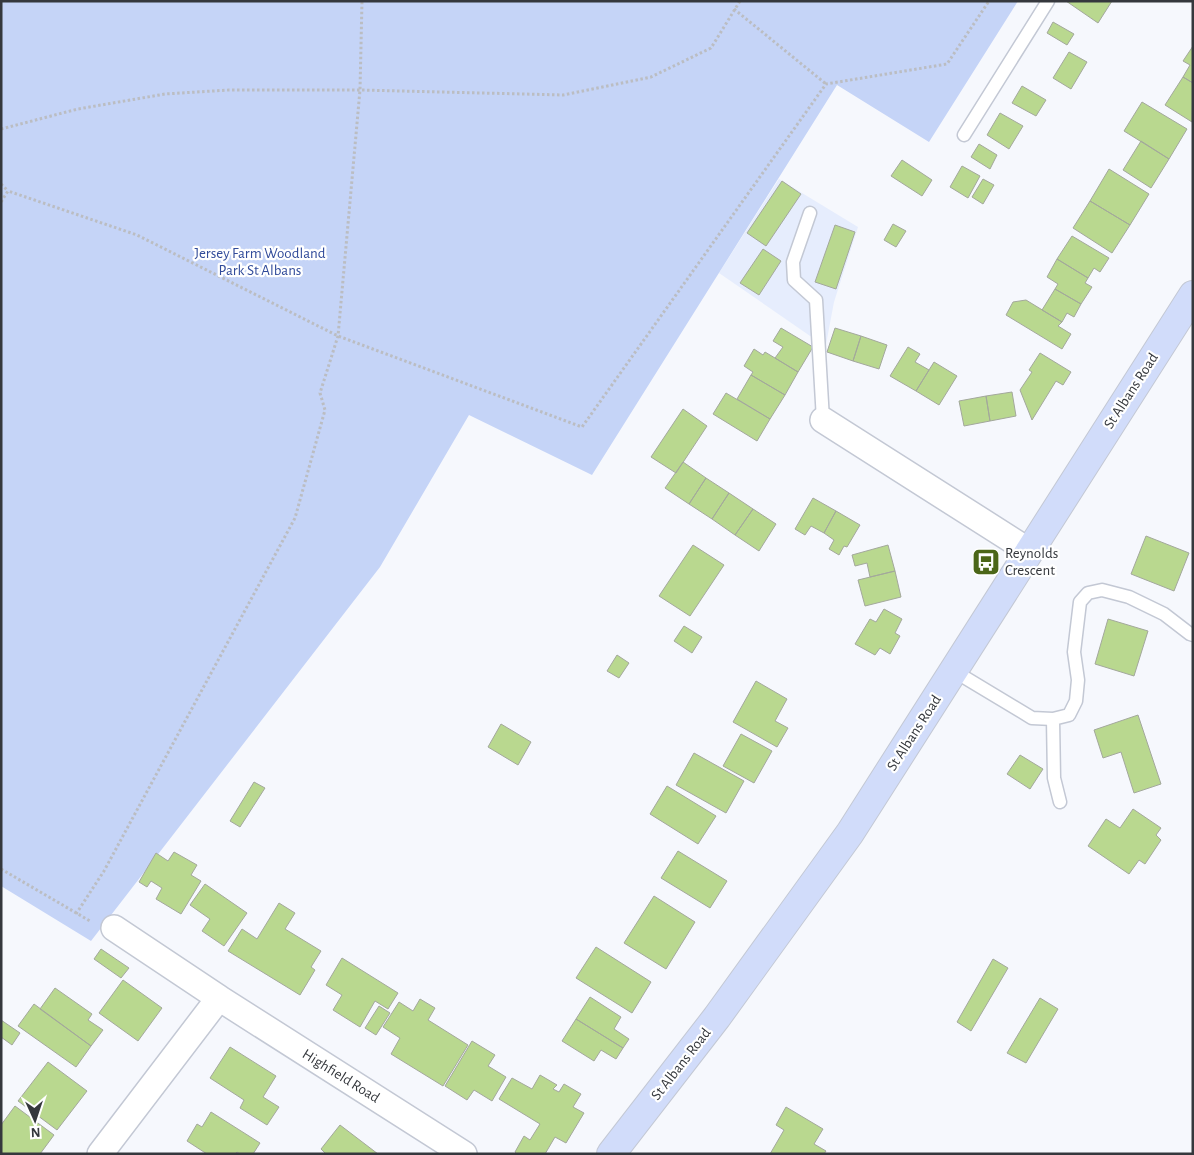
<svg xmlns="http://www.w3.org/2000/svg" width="1194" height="1155" font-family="'Alegreya Sans',sans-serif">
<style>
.built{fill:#e6edfd}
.green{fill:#c5d4f7}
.building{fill:#b9d88f;stroke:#a3a89c}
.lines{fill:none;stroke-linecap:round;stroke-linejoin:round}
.lane-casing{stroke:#c3c8d4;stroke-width:15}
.street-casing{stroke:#c3c8d4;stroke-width:28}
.secondary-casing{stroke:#c3c8d4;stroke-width:30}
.path{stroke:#bbbdc2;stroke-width:3;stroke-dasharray:2.5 2.5;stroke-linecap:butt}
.lane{stroke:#fff;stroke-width:12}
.street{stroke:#fff;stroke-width:25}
.secondary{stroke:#d1dcfa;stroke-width:28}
.labels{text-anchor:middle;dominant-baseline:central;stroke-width:4.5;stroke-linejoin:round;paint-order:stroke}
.park-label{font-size:15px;fill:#314b9a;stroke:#fff}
.street-label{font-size:15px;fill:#35383d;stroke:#fff}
.poi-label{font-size:15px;fill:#35383d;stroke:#fff;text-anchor:start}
</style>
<rect width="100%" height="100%" fill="#f6f8fd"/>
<path class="built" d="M779,179L858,227L834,302L824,355L828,382L819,387L813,338L719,273Z"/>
<path class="green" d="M1,1H1018L929,142L837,85L592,475L469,415L380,567L91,941L1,886Z"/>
<path class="building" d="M1066,1H1112L1098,23Z
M1053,22L1074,34L1067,45L1047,33Z
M1193,46V83L1183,77L1190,65L1183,61Z
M1069,52L1087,62L1071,89L1053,78Z
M1183,77L1193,83L1192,122L1165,105Z
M1022,86L1046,100L1036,116L1012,103Z
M1142,102L1187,129L1169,159L1124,131Z
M1000,113L1023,126L1009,149L987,135Z
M1141,141L1169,159L1151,188L1123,170Z
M979,144L997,155L990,169L971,157Z
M902,160L932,180L922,196L891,176Z
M962,166L980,176L968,198L950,187Z
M1109,169L1149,194L1130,225L1090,201Z
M983,179L994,185L983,204L972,197Z
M782,181L801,194L766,246L747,233Z
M1090,201L1130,225L1112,253L1073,228Z
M893,224L906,231L896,247L884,240Z
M835,225L855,232L836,289L815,282Z
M1072,236L1109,258L1100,272L1094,268L1088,278L1057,259Z
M763,249L781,261L759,295L740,283Z
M1057,259L1088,278L1085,283L1092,287L1081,304L1055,289L1058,284L1047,277Z
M1055,289L1081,304L1074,317L1067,313L1062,322L1042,310Z
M1026,300L1062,322L1058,326L1071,334L1062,349L1006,315L1013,302Z
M781,328L813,347L798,372L775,358L783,347L773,341Z
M835,328L861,336L853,361L827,352Z
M861,336L887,345L879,369L853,361Z
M908,347L920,354L915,362L929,370L916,391L890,376Z
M754,349L763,355L765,352L798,372L785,395L751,375L753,372L744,366Z
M1040,353L1071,372L1063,385L1056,381L1032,420L1020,390L1032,372L1029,370Z
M934,362L957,376L939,405L916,391Z
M751,375L785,395L770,419L737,399Z
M1012,392L1016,416L990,421L986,396Z
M726,393L770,419L757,441L713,414Z
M986,396L990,421L964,426L959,401Z
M683,409L707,426L676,473L651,457Z
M683,462L706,478L689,504L665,488Z
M706,478L729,493L712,519L689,504Z
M729,493L753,509L735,535L712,519Z
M813,498L836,511L824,533L811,526L805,535L795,529Z
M753,509L776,524L759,551L735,535Z
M836,511L860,525L847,547L844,546L839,555L829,549L834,540L824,533Z
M1146,536L1189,553L1174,591L1131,574Z
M693,545L724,565L690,616L659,596Z
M888,545L895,571L870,577L867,563L855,566L852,555Z
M895,571L901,597L865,606L858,580Z
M884,609L902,619L895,633L900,636L890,654L880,648L875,655L855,644L870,619L876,622Z
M1108,619L1148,631L1134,676L1095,664Z
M684,626L702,637L692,653L674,641Z
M617,655L629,663L619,678L607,671Z
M756,681L787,699L775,721L788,728L777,747L733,722Z
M1138,715L1161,784L1134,793L1121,752L1103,758L1094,730Z
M501,724L531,742L518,765L488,747Z
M741,734L772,751L754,783L723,766Z
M694,753L744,781L726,813L676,785Z
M1020,755L1043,769L1030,789L1007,774Z
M254,782L265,788L240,827L230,821Z
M667,786L716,816L698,844L650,814Z
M1133,809L1161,828L1156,835L1161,840L1145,864L1139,860L1129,874L1088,846L1106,819L1120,828Z
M678,851L727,881L710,908L661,878Z
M174,852L197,865L191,875L201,881L181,914L156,899L162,888L151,881L147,887L139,882L156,853L168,861Z
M205,884L247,913L224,946L202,931L210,919L190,905Z
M654,896L695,922L666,969L624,943Z
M279,903L295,913L285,929L321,951L311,967L315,970L300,995L228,951L242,929L257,939Z
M596,947L651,982L632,1013L576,978Z
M101,949L129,968L121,978L94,959Z
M342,958L398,993L388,1009L375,1001L360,1027L333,1010L342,995L326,985Z
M993,959L1008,968L971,1031L957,1022Z
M123,980L162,1008L138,1041L99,1013Z
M55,988L92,1014L88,1020L103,1030L91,1046L40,1009Z
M590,997L621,1017L614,1029L629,1039L623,1048L576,1019Z
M1040,998L1058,1009L1026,1063L1007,1053Z
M420,999L435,1008L428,1020L468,1045L443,1086L391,1054L400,1038L383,1027L399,1002L413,1011Z
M34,1004L91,1046L76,1067L18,1026Z
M379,1006L390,1013L376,1035L365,1028Z
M576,1019L623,1048L616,1059L601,1050L594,1061L562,1041Z
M1,1020L20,1033L12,1045L1,1037Z
M472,1041L495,1055L488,1066L506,1077L492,1101L474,1090L467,1100L445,1086Z
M230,1047L276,1076L263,1097L279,1107L267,1125L240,1108L244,1100L210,1078Z
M48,1062L87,1091L57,1130L18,1101Z
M540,1075L557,1085L553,1089L559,1092L564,1084L581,1094L573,1107L584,1113L566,1143L555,1137L545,1154H517L515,1152L524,1136L530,1140L540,1124L499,1099L512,1078L532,1089Z
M15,1106L54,1135L40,1154H1V1125Z
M786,1107L823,1129L814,1144L826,1151L824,1154H770L784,1130L776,1125Z
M211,1112L260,1143L253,1154H240L237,1152L235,1154H207L187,1141L197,1124L202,1127Z
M340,1125L378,1154H326L321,1149Z"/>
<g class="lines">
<defs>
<path id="lane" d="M964,135L1048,1
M810,213L793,262L794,280L816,300L823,420
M954,671L1032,718L1053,719L1069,715L1076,701L1078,680L1074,652L1080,602L1088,593L1102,590L1129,597L1164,614L1190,634L1193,635
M1053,719L1054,778L1060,802"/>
<path id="street" d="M823,420L1029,551
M114,928L219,998
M100,1154L219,998L464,1154"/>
<path id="secondary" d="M611,1154L717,1017L850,833L1193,295"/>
</defs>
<use href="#lane" class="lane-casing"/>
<use href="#street" class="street-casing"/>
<use href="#secondary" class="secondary-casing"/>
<path class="path" d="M734,9L826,84
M1,129L78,109L165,94L229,90H360L563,95L651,77L711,48L740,1
M1,184L8,191
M1,202L8,191L137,235L338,336L582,427L826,84L947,64L989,1
M1,869L90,921
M76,914L104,871L295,518L325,410L320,393L338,336L360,90L362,1"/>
<use href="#lane" class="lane"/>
<use href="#street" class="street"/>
<use href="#secondary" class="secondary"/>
</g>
<defs>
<symbol id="bus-square" viewBox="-11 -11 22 22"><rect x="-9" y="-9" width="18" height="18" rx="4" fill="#4b6618" stroke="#fff"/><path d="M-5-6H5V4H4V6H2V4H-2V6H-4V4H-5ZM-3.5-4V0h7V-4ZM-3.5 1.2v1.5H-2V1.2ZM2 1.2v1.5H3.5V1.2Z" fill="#fff"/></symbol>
</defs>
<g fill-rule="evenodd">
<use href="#bus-square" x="970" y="546" width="32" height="32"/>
</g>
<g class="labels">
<g class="park-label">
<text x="260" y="253">Jersey Farm Woodland<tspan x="260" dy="17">Park St Albans</tspan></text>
</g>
<g class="street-label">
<text transform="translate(1131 391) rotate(-57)">St Albans Road</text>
<text transform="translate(914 733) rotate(-57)">St Albans Road</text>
<text transform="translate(681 1064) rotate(-52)">St Albans Road</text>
<text transform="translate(341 1076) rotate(32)">Highfield Road</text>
</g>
<g class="poi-label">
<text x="1005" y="553">Reynolds<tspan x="1005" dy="17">Crescent</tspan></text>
</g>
</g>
<rect width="1194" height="1155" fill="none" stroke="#35383d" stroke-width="5"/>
<g transform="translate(35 1120) rotate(177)" stroke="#ffffff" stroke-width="4" paint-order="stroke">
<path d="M0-4L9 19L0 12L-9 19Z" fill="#35383d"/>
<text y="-8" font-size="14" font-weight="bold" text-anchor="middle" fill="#35383d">N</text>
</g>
</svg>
